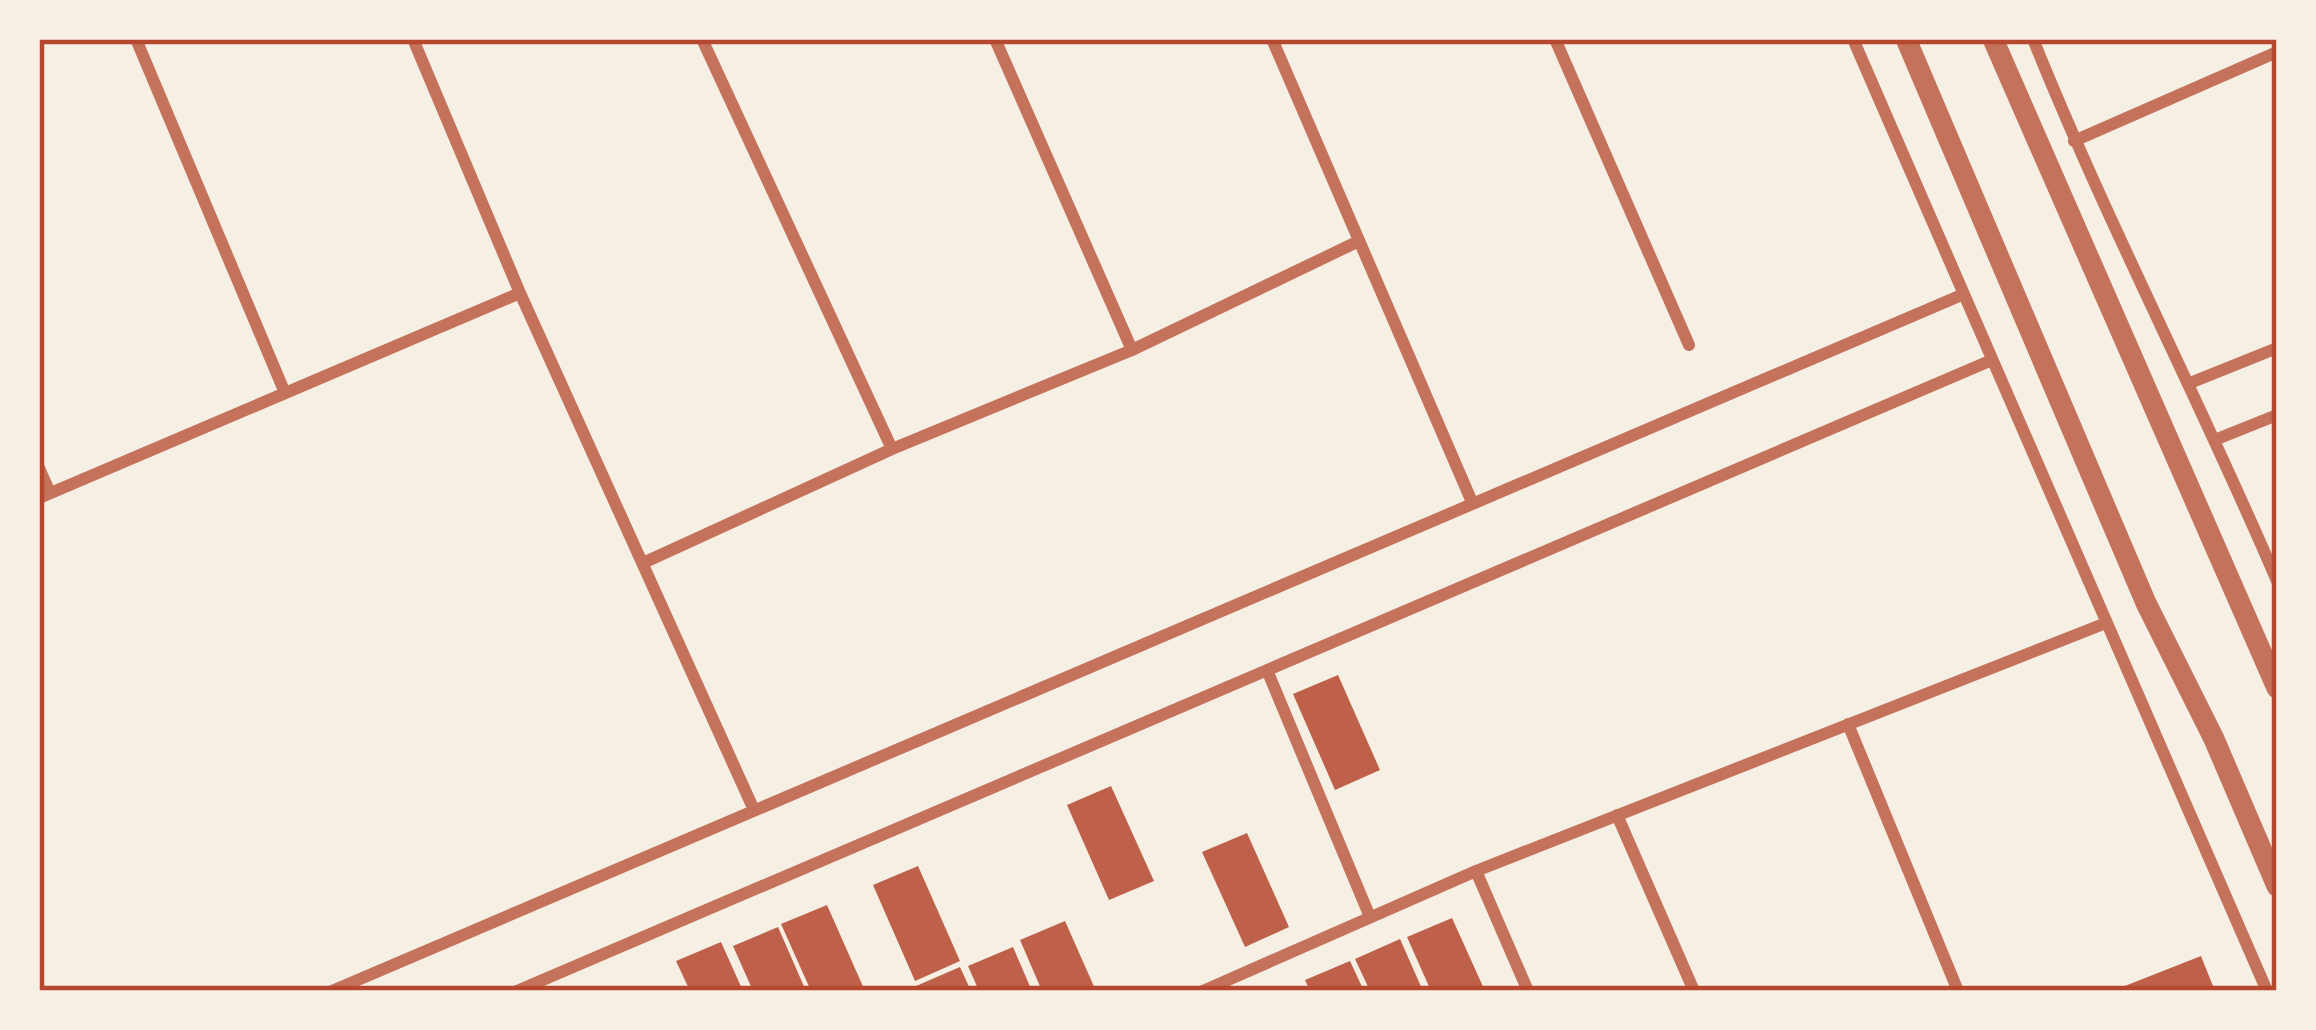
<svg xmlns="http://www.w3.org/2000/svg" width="2316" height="1030" font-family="'Source Sans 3',sans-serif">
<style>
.building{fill:#bf614a}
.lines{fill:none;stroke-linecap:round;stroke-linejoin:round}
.minor{stroke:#c5725c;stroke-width:12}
.tertiary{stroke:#c5725c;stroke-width:21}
.neatline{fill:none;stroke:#b5482f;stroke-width:4.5}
</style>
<rect width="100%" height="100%" fill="#f6efe4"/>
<path class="building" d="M1338,675L1380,770L1335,790L1293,694Z
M1111,786L1154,881L1109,900L1067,805Z
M1247,833L1289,927L1245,947L1202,852Z
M918,866L960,961L915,981L873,885Z
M827,905L865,991H811L781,924Z
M1452,918L1485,991H1431L1407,937Z
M1065,921L1096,991H1042L1020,940Z
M778,927L806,991H753L733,946Z
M1400,939L1423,991H1370L1355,959Z
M721,942L743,991H690L676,961Z
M1013,947L1032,991H979L968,966Z
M2201,956L2215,991H2112Z
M1350,961L1364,991H1310L1305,980Z
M960,967L971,991H918L916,986Z"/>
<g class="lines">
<path class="minor" d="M136,39L285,393
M413,39L520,293L754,810
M702,39L892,449
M995,39L1132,350
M1272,39L1472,502
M1555,39L1689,345
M1853,39L2267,991
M2033,39C2107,223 2199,398 2277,581
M2074,141L2277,52
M2190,383L2277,348
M2217,439L2277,415
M39,468L50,493
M39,498L520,293
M643,563L892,449L1132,350L1359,241
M1267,670L1370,917
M1848,724L1958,991
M1617,815L1694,991
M1476,871L1528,991
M332,991L1964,294
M517,991L1992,360
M1203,991L1476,871L2106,623"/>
<path class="tertiary" d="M1906,39L2146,603L2214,739L2277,886
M1993,39L2277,688"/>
</g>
<rect width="2316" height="1030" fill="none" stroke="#f6efe4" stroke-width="84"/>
<rect x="42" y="42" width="2232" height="946" class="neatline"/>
</svg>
